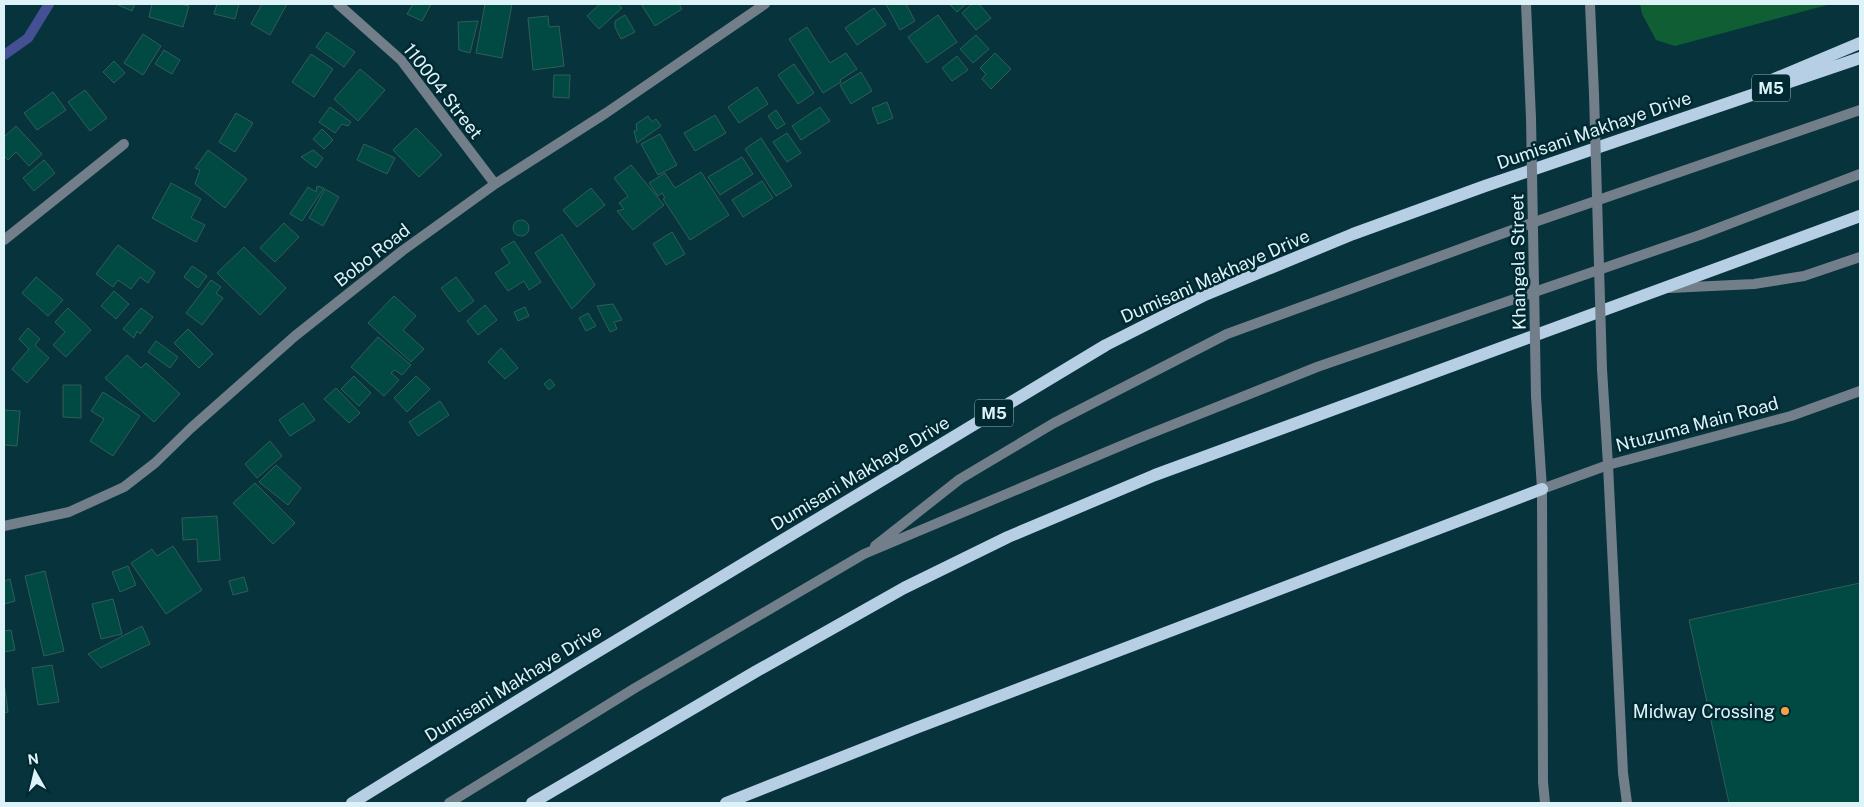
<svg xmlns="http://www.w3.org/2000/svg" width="1864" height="807" font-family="'Public Sans',sans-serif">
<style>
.green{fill:#0f5e34}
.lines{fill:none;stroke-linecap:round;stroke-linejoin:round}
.stream{stroke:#445093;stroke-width:10}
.building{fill:#004a43;stroke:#335c57}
.service{stroke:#727e89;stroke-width:10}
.minor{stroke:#727e89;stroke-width:10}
.tertiary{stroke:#727e89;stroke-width:10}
.primary{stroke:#b6cfe5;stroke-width:12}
.tertiary-bridge{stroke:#727e89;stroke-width:10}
.poi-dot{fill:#f6a247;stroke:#002932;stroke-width:2}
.labels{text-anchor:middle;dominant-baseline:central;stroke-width:5;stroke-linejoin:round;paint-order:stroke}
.shield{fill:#002932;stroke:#9bb6bd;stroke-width:1}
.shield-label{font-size:16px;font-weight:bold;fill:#ddf3f8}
.street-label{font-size:18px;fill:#ddf3f8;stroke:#002932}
.poi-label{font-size:18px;fill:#ddf3f8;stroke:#002932;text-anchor:end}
</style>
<rect width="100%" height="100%" fill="#07333c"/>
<path class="green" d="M1640,4H1831L1675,46L1656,40L1642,14Z"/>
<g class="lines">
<path class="stream" d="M4,55L28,38L49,4"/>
</g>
<path class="building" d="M116,4H135L132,11Z
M152,4H179L189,6L183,27L149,17Z
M217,4H239L235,19L214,14Z
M262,4H287L270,35L251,24Z
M413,4H431L422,21L407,14Z
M485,4H512L502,58L476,53Z
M600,4H618L622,8L599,29L587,16Z
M641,4H679L682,9L655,26Z
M886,4H906L915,21L900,30Z
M949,4H966L957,12Z
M972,4H979L991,18L976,30L962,13Z
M874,8L886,25L857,45L845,28Z
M625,15L635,32L621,39L615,27V21Z
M938,15L957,42L927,63L908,37Z
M548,16L549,27L559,26L564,66L533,70L528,18Z
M478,21L470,53L459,50L458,22Z
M807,27L830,63L846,53L857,69L840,80L841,82L823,93L789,39Z
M327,32L355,52L344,67L316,47Z
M143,34L161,46L143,75L124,63Z
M976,35L989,49L973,63L960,49Z
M164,50L180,60L172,74L155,64Z
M995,53L1011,69L991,89L982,79L986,74L980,68Z
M311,54L333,69L314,97L292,82Z
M957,56L968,70L952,81L942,68Z
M114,61L125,73L114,83L103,72Z
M794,64L814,93L798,104L778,75Z
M360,69L385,90L358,121L334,99Z
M861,72L872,91L851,104L840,85Z
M554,75H570L569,98L553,97Z
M757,87L768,104L739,123L728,107Z
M85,90L107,118L90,131L68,102Z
M53,92L66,110L37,130L24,113Z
M887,102L893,118L878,124L872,108Z
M330,107L351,122L348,126L342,124L335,133L319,122Z
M820,107L830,121L801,140L792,126Z
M776,110L785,124L777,129L768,116Z
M236,113L253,123L235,152L219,142Z
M715,115L726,133L695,151L684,133Z
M648,116L652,122L656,119L661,126L637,143L634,131L637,130L636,124Z
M16,126L42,154L29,166L16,152L8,160L4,156V137Z
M416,128L442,155L419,177L393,150Z
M322,129L333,140L324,149L313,139Z
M787,133L801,153L787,162L773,142Z
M660,134L677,165L658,175L641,144Z
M761,138L792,186L776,196L745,149Z
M364,144L395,158L387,174L357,160Z
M208,150L247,179L225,208L195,184L200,170L195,168Z
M313,150L323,158L316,168L301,157Z
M742,157L753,174L720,195L708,177Z
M44,160L55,173L34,191L23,178Z
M631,165L664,205L633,230L617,211L624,209L619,203L628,196L614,178Z
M701,172L729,215L690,240L663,199L665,198L662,193L658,196L649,183L665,173L675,188Z
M762,181L773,198L743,217L732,200Z
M171,183L201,199L191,218L205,225L196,242L152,218Z
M317,186L324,188L302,221L290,214L308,187L316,192Z
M591,188L605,205L577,227L563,210Z
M325,189L339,197L323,226L309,218Z
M513 228a8 8 0 1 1 16 0a8 8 0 1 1-16 0Z
M284,223L299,237L275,262L260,248Z
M672,232L685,254L666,265L653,244Z
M562,234L595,285L572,309L535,253Z
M514,241L541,282L529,290L524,281L508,291L495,273L510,263L501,249Z
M118,245L155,272L148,283L140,277L131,289L118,280L113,287L96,274Z
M244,247L286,288L260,315L217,273Z
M192,266L207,276L198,288L184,277Z
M36,277L63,300L48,316L22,293Z
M456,277L474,301L459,312L441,288Z
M211,280L221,287L216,293L223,298L202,325L186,313Z
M114,291L129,304L116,319L101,306Z
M394,296L416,316L403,330L424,349L411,362L368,323Z
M613,304L622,320L614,322L617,329L610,332L597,306Z
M485,305L497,320L478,335L467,321Z
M525,307L529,316L518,321L514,312Z
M68,308L91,330L66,357L53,345L65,332L55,322Z
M141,308L153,317L140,334L137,331L134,338L123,329Z
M588,313L596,326L586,331L579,318Z
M28,328L40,339L35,345L49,358L27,383L12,369L29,349L19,339Z
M188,329L213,354L199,368L174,343Z
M378,337L411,365L402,375L395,370L391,373L399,380L384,396L351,367Z
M156,341L178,357L170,368L148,352Z
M501,348L518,368L505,379L488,362Z
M127,355L141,368L146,363L180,394L154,422L105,378Z
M354,376L371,393L359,406L341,389Z
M416,376L430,389L407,412L394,398Z
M550,379L555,385L549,390L544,384Z
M63,385H81V418L63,417Z
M336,388L360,413L349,423L324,399Z
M103,392L140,416L113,456L90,441L104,419L91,411Z
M440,401L449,415L418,436L409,422Z
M303,403L315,420L290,436L279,420Z
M4,410L20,411L17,446L4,445Z
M270,441L282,456L257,478L245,464Z
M276,465L301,488L288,505L259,482Z
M255,483L295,523L273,544L233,503Z
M217,516L220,560L198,562L197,539L183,540L182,518Z
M173,546L202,590L166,614L131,563L152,549L157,556Z
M128,566L136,585L120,592L112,572Z
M45,571L64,651L44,656L25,576Z
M244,577L248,591L233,595L229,581Z
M10,579L15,601L4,604V581Z
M1860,583V803H1729L1689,620Z
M113,599L122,634L101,639L92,604Z
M142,626L150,644L101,668L88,654Z
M11,630L15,650L4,652V631Z
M52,665L59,702L38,705L32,668Z
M4,682L8,712L4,713Z"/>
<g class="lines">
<path class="service" d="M1670,288L1754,284L1804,276L1860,257
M1608,465L1623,773L1627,803
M1542,489L1543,782L1545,803
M875,546L960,479L1054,423L1227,334L1523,226L1860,110
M449,803L635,688L864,554L1137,439L1317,367L1700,235L1860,174"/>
<path class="minor" d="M338,4L401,60L495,184
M4,240L124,144
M4,526L69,512L124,487L155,463L191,428L295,336L402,251L495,184L606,113L765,4"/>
<path class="tertiary" d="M1526,4L1531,118
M1590,4L1594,94
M1602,369L1608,465
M1536,396L1542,489L1608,465L1791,416L1860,391"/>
<path class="primary" d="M1767,82L1860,43
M352,803L574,666L1106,345L1205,295L1353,234L1485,186L1860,58
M532,803L755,672L904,588L1008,537L1155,475L1860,216
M726,803L916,728L1542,489"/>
<path class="tertiary-bridge" d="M1594,94L1602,369
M1531,118L1536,396"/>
</g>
<circle class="poi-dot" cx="1785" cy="711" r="5"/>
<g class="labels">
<g class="shield">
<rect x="1752" y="74.5" width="38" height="27" rx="4"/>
<rect x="975" y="399.5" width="38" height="27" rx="4"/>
</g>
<g class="shield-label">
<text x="1771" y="88">M5</text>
<text x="994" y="413">M5</text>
</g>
<g class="street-label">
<text transform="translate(443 91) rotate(52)">110004 Street</text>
<text transform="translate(1594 130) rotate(-19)">Dumisani Makhaye Drive</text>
<text transform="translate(372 255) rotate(-38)">Bobo Road</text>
<text transform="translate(1518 262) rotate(-91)">Khangela Street</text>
<text transform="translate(1215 276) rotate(-24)">Dumisani Makhaye Drive</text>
<text transform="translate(1697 424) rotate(-15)">Ntuzuma Main Road</text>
<text transform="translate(860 473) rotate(-31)">Dumisani Makhaye Drive</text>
<text transform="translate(513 683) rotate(-32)">Dumisani Makhaye Drive</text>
</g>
<g class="poi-label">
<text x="1775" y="711">Midway Crossing</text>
</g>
</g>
<rect width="1864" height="807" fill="none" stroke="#ddf3f8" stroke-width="10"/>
<g transform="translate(35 772) rotate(352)" stroke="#002932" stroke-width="4" paint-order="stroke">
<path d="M0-4L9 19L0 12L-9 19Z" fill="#ddf3f8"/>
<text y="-8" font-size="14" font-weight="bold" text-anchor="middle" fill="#ddf3f8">N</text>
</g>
</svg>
